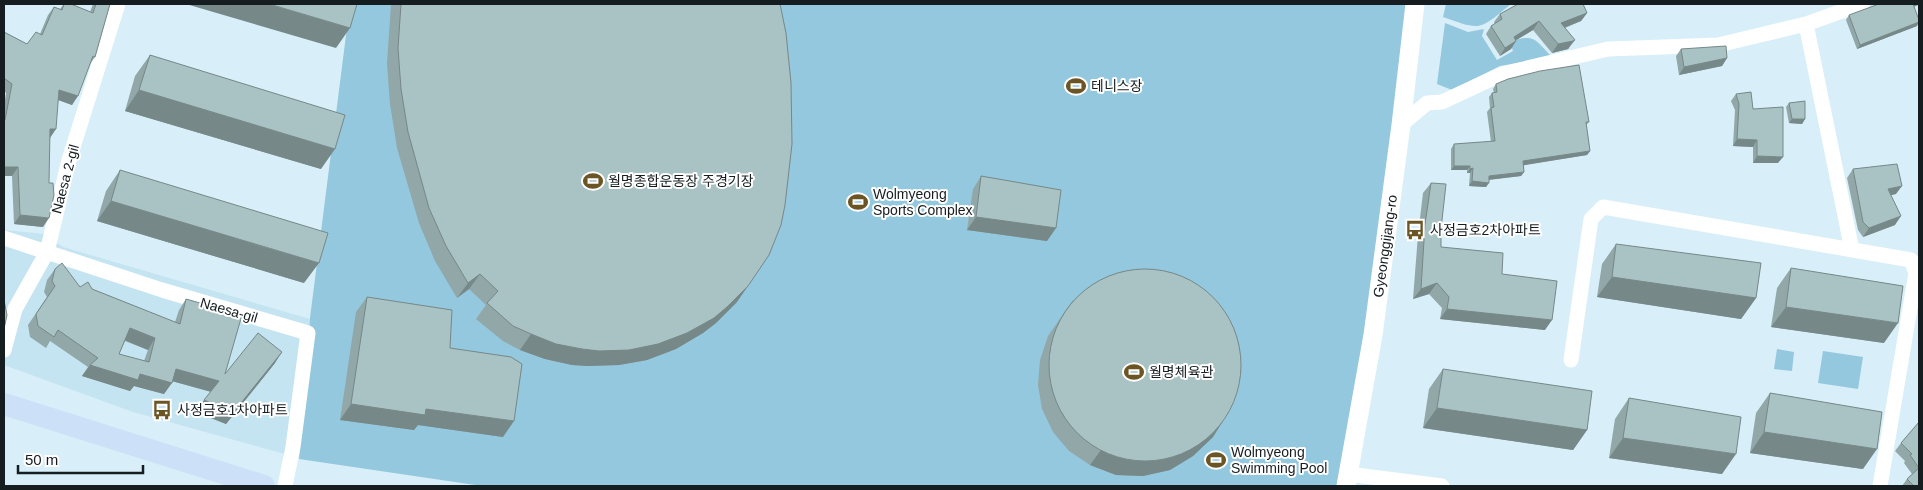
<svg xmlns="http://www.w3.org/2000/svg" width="1923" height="490" font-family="Arial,'Noto Sans KR',sans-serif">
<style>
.built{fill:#c5e4f1}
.green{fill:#93c8de}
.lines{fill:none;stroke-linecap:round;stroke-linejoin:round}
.minor{stroke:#fff;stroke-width:15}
.tertiary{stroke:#fff;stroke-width:19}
.primary{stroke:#cce0f7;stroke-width:22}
.wall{fill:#91a7a8;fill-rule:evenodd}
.shaded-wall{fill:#768888}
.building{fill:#a9c2c3;stroke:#768888;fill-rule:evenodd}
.labels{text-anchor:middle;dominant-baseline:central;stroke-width:4;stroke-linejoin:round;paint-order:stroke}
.poi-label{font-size:14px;fill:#151d20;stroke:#fff;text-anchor:start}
.street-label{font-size:14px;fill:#151d20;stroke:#fff}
</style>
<rect width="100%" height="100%" fill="#d8eef8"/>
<path class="built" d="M4,230L44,234L63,247L310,319L285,454L133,412L4,365Z"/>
<path class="green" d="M350,4H1415L1346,486H482L299,459L310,318Z
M1446,4H1511C1479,30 1482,31 1443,17Z
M1445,23L1468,32L1484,29L1482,36L1497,60L1513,51L1510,42C1535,33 1535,40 1552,57L1500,66L1452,90L1437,84Z
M1777,349L1794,352L1792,371L1774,369Z
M1823,351L1863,357L1858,389L1818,383Z"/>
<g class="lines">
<path class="minor" d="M1806,24L1852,250
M1401,125L1427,103L1442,102L1502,74L1608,49L1718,45L1806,24L1862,4
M4,238L162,290L308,333L293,447L285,486
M4,350L15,309L47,252L69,160L118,4
M1571,360L1591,219L1603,207L1911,260L1916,273L1880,486
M1348,474L1442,486"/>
<path class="tertiary" d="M1346,486L1373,335L1401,125L1415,4"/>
<path class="primary" d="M4,404L264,486"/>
</g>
<path class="wall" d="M64,4H71L90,12L93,4H110L95,57L90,64L72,105L58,100L50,137L43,227L14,224L12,176H4V106L6,93L4,91V32L27,44L40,34L48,15L54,7L60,9Z
M391,4H780L737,302L716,323L703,333L676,349L647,360L619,365L588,366L572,365L545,359L520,350L503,341L476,319L486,305L469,289L457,298L435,261L419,223L397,148L390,104L387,64Z
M1918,5L1914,7L1917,26L1857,49L1846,20L1849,15Z
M1587,13L1581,21L1565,28L1569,48L1568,49L1552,53L1533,30L1516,40L1511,49L1500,56L1486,34L1491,26L1495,24L1494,22L1500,14Z
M1681,49L1727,58L1722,66L1679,75L1676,56Z
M150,55L321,169L125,111L135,76Z
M1496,84L1589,122L1586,125L1590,151L1587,155L1523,165L1524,172L1521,176L1489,180L1486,187L1469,186L1470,173H1467V170H1451V149L1454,144L1491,142L1487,112L1490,108L1489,97L1492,93H1494L1493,89Z
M1736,94L1753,109L1778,163H1753V147L1733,146L1735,110L1731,101Z
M1789,103L1805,119L1802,124L1789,123L1786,107Z
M1853,169L1896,194L1891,195L1895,225L1863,237L1858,230L1847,178Z
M120,170L304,283L97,221L106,191Z
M981,176L1056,228L1047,241L967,230L973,189Z
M1431,183L1441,229V247L1502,274L1545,330L1440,319L1442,308L1429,294L1413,299L1418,235L1423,193Z
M1616,244L1756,298L1741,319L1597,297L1602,264Z
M1791,268L1884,343L1771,327L1777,288Z
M55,269L80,287L92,289L175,322L179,310L186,299L225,374L275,363L226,424L196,412L211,392L172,381L164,394L134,386L130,391L82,376L88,367L50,341L46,348L30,337L28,325L47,297L44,292L47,280ZM125,341L148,350L144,361L119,354Z
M367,297L450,348L503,437L418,425L414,430L340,420L356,312Z
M1073,300L1213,437L1193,456L1170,470L1143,476L1116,475L1090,465L1069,451L1053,432L1042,409L1038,385L1040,360L1048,336Z
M1443,369L1587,430L1573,450L1423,428L1429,389Z
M1770,393L1863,469L1750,453L1756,413Z
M1629,398L1722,474L1609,458L1615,419Z
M1919,422V486H1902L1907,479L1912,474L1904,463L1905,461L1895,451L1901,443Z"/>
<path class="shaded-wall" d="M186,4H269L350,28L336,48Z
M1913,4H1919L1918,5L1910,8Z
M1587,13L1581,21L1555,31L1561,23Z
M1539,21L1533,30L1508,45L1514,37Z
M1919,22L1917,26L1857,49L1860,45Z
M1575,40L1568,49L1552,53L1558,44Z
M1516,41L1511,49L1500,56L1505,48Z
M1727,58L1722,66L1679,75L1684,67Z
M59,90L78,96L72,105L53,98Z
M139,90L335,149L321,169L125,111Z
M1792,119H1805L1802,124L1789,123Z
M50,129H56L50,138Z
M1737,139L1757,140L1753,147L1733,146Z
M1590,151L1587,155L1520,166L1523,161Z
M1757,156L1783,157L1778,163H1753Z
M1454,166H1470L1467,170H1451Z
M4,167H18L12,176H4Z
M1473,168L1470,173H1467L1470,169Z
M1524,172L1521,176L1486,180L1489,176Z
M1472,181L1489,183L1486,187L1469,186Z
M1902,186L1896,194L1882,197L1888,189Z
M111,201L319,263L304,283L97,221Z
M20,215L49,218L43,227L14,224Z
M1901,216L1895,225L1863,237L1869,228Z
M976,217L1056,228L1047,241L967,230Z
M480,274L469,289L457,298L468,283Z
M1612,277L1756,298L1741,319L1597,297Z
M1437,283L1429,294L1413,299L1421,289Z
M748,286L737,302L716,323L703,333L676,349L647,360L619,365L588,366L572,365L545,359L520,350L531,334Z
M1786,307L1898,323L1884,343L1771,327Z
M1447,309L1552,320L1545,330L1440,319Z
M130,328L155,338L148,350L122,339Z
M282,352L275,363L226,424L196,412L204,400Z
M90,365L140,374L172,383L164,394L134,386L130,391L82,376Z
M176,369L219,381L212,392L168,380Z
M351,404L426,409L514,421L503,437L418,425L414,430L340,420Z
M1437,408L1587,430L1573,450L1423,428Z
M1223,421L1213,437L1193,456L1170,470L1143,476L1116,475L1090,465L1101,450Z
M1764,432L1877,449L1863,469L1750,453Z
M1623,438L1736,454L1722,474L1609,458Z"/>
<path class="building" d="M64,4H71L93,13L96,4H110L95,57L93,56L78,96L59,90L56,129H50L49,183H53L54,195L49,218L20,215L18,167H4V120H5L12,84L4,78V32L27,44L36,32L42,35L54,7L62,10Z
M269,4H357L350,28Z
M401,4H780L786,33L791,83L792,144L785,205L781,225L769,255L748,286L727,307L714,318L687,333L658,344L629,350L599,351L582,349L556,344L531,334L513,326L487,303L498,291L480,274L468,283L446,246L429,208L408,132L401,89L398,48Z
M1518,4H1583L1587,13L1561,23L1575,40L1573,41L1558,44L1539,21L1514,37L1516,41L1505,48L1491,26L1502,19L1500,14Z
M1879,4H1913L1919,20V22L1860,45L1849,15Z
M1726,46L1727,58L1684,67L1681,49Z
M150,55L345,115L335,149L139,90Z
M1579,65L1589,122H1586L1590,151L1523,161L1524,172L1489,176V183L1472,181L1473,168L1470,169V166H1454V144L1495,141L1491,108L1494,107L1492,93L1497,92L1496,84L1508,79L1540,71Z
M1751,92L1753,109L1783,107V157L1757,156V140L1737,139L1739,104L1736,94Z
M1805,101V119H1792L1789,103Z
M1897,164L1902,186L1888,189L1901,216L1869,228L1863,222L1853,169Z
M120,170L328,233L319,263L111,201Z
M981,176L1061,190L1056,228L976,217Z
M1431,183L1446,184L1441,229V247L1503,253L1502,274L1557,281L1552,320L1447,309L1449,297L1437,283L1421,289L1425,224Z
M1616,244L1761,263L1756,298L1612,277Z
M62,263L80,287L88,282L92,289L180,324L186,299L242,315L225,374L258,333L282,352L233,413L204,400L219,381L176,369L172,383L140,374L138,380L90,365L98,358L58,330L54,337L38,326L36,314L55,286L52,281L55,269ZM130,328L155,338L149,362L119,354Z
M1791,268L1903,286L1898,323L1786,307Z
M1049 365a96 96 0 1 1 192 0a96 96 0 1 1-192 0Z
M367,297L452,310L450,348L511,357L522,364L514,421L426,409L425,415L351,404Z
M4,300L7,315L4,329Z
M1443,369L1592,391L1587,430L1437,408Z
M1770,393L1882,412L1877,449L1764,432Z
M1629,398L1741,417L1736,454L1623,438Z
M1919,422V468L1910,455L1912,454L1901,443Z
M1919,468V486H1914L1907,479Z"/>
<defs>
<symbol id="stadium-bare" viewBox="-9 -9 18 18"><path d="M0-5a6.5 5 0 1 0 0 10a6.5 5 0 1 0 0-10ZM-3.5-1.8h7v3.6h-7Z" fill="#6b5524" stroke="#fff" stroke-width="2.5" paint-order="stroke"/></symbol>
<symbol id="bus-bare" viewBox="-9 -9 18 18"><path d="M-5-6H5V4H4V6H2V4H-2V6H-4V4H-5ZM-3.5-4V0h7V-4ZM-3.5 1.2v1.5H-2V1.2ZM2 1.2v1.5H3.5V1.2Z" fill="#6b5524" stroke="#fff" stroke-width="2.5" paint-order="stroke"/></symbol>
</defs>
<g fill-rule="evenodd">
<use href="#stadium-bare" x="1062" y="72" width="28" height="28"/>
<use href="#stadium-bare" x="579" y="167" width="28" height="28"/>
<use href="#stadium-bare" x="844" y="188" width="28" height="28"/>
<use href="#bus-bare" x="1401" y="216" width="28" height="28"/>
<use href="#stadium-bare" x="1120" y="358" width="28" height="28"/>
<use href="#bus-bare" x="148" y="396" width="28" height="28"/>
<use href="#stadium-bare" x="1202" y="446" width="28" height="28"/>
</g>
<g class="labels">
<g class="poi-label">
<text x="1091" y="86">테니스장</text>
<text x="608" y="181">월명종합운동장 주경기장</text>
<text x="873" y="194">Wolmyeong<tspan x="873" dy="16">Sports Complex</tspan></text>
<text x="1430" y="230">사정금호2차아파트</text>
<text x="1149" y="372">월명체육관</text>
<text x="177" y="410">사정금호1차아파트</text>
<text x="1231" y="452">Wolmyeong<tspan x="1231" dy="16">Swimming Pool</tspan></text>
</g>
<g class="street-label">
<text transform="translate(65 179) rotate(-75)">Naesa 2-gil</text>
<text transform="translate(1385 246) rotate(-82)">Gyeonggijang-ro</text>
<text transform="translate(229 310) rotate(16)">Naesa-gil</text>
</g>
</g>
<rect width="1923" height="490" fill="none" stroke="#151d20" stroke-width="10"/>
<path d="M18 465v8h125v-8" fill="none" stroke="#151d20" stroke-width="2.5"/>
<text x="25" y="465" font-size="15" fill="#151d20" stroke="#ffffff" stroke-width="4" paint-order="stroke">50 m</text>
</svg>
